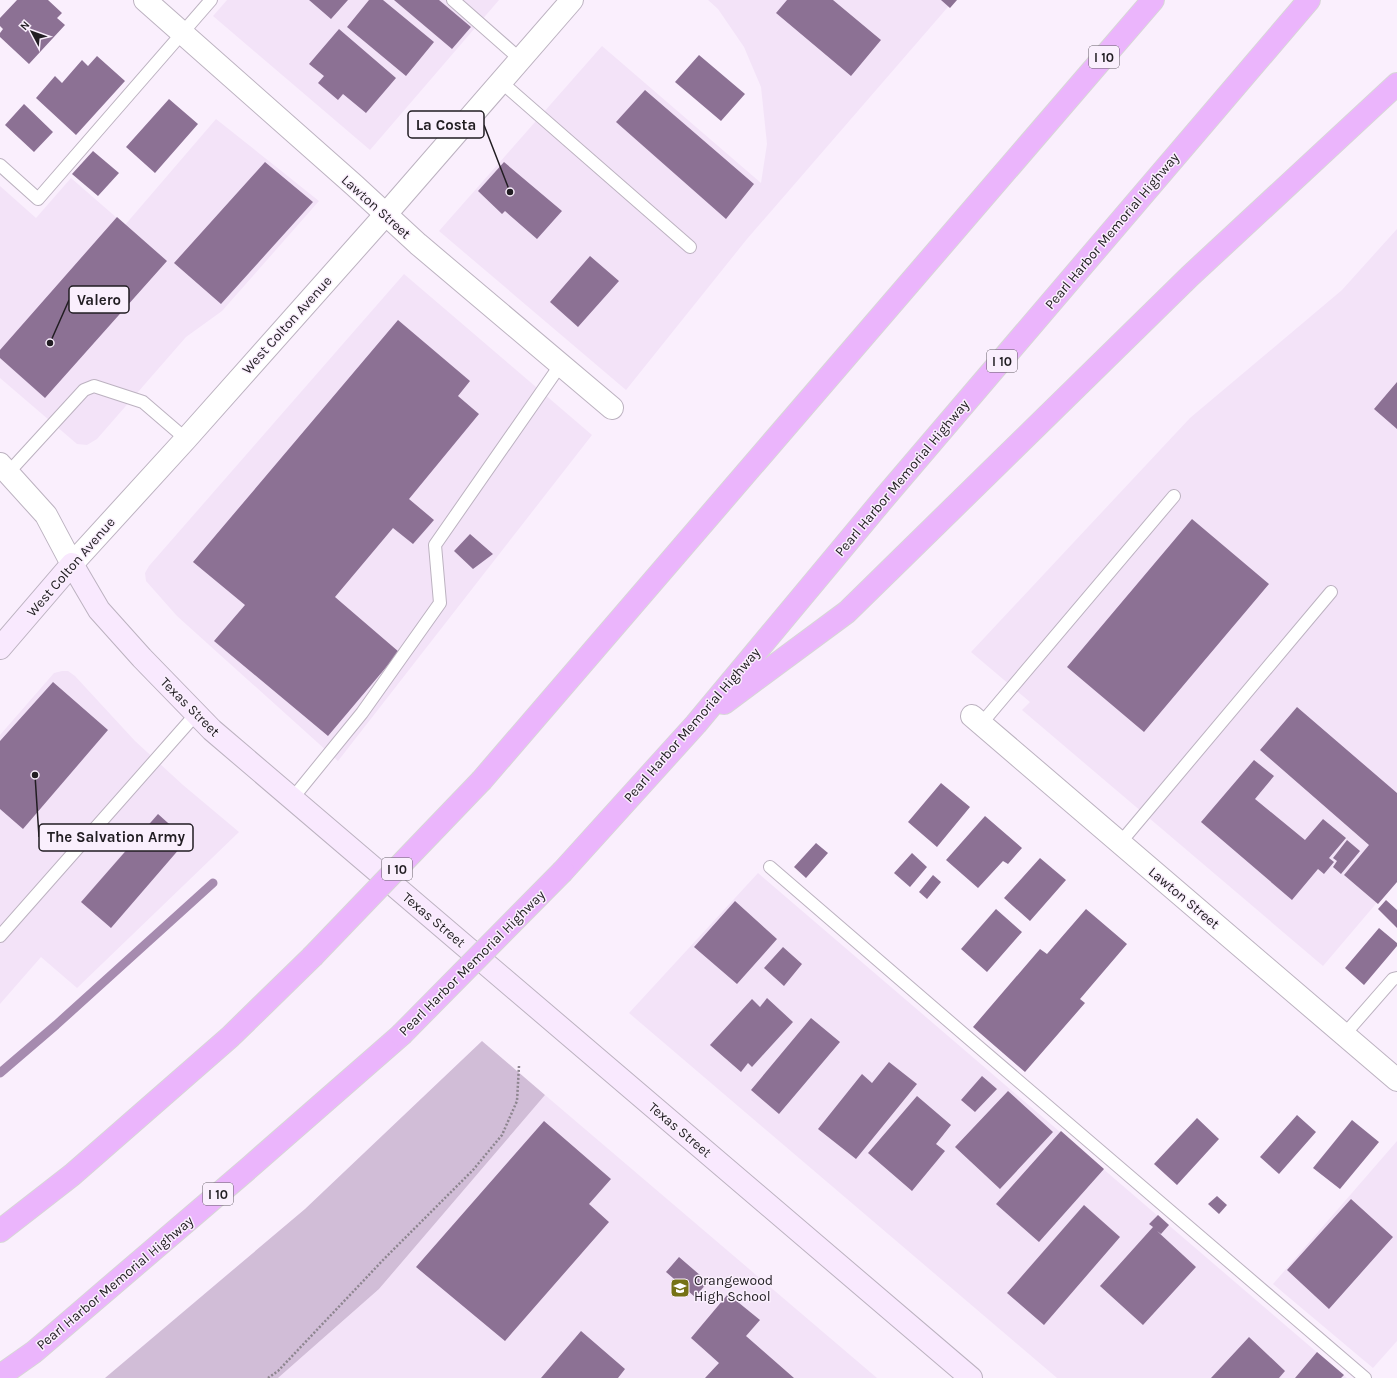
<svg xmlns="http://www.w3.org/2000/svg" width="1397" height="1378" font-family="Karla,sans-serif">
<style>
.built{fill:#f3e3f8}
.green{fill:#d1bdd7}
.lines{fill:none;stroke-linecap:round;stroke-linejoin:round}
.stream{stroke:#a68baf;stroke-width:9}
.building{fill:#8c7194}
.service-casing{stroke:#bcb2c0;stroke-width:14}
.minor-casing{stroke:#bcb2c0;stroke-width:24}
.tertiary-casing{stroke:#bcb2c0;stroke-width:24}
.secondary-casing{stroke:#bcb2c0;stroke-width:24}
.motorway-casing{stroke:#d7d6d7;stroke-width:24}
.path{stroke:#8d858f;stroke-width:2.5;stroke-dasharray:2 2;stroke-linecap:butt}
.service{stroke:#fff;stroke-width:12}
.minor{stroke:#fff;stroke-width:22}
.tertiary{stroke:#fff;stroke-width:22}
.secondary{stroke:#f9e9fe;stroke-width:22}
.motorway{stroke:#ebb5fc;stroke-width:22}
.motorway-bridge-casing{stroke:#d7d6d7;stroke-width:24;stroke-linecap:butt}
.motorway-bridge{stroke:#ebb5fc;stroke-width:22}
.labels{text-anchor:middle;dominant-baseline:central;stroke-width:3;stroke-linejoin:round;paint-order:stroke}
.shield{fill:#faeffd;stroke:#625c64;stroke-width:1}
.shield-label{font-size:13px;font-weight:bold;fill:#211d22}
.street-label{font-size:14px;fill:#211d22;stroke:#faeffd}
.poi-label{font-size:14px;fill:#211d22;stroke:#faeffd;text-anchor:start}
.leader{fill:none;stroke:#211d22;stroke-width:1.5}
.callout-dot{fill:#211d22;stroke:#faeffd;stroke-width:1.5}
.callout{fill:#faeffd;stroke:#211d22;stroke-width:1.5}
.callout-label{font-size:15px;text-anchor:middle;font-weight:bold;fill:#211d22}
</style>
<rect width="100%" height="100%" fill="#faeffd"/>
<path class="built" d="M227,0H499L370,150L213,16Z
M708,0H954L747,239L626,390L439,231L602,46L761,183L767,144L761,87L744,47L718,9Z
M216,119L319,201L222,311L186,337L97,439L87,445L77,444L0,378V186L36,218L71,178L125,225Z
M1397,229V879L1323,966L1022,710L1030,702L971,652L1190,418L1342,290Z
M404,274L592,435L338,761L177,616L146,581L145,573L149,566Z
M62,671H68L75,676L135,741L183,785L239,832L77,988L41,957L0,1004V735L54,673Z
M758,873L1347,1378H1057L629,1013Z
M545,1095L667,1199L877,1378H278L379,1289Z
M1397,1141V1341L1373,1368L1273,1284Z"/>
<path class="green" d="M482,1041L545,1095L379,1289L278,1378H105L305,1209Z"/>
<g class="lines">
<path class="stream" d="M0,1073L56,1025L213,883"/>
</g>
<path class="building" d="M17,0H48L62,13L57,18L65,25L29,64L0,37V33L3,29L0,26V18Z
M309,0H348L331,19Z
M369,0H383L434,42L406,76L347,27Z
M394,0H439L471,27L452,49Z
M787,0H833L881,40L851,76L776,13Z
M941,0H957L950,8Z
M339,29L396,78L366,113L343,94L338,100L318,83L324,76L309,64Z
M699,55L745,94L721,121L675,82Z
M97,56L125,81L76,135L36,98L55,76L62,83L82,60L88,66Z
M645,90L754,184L726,219L616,122Z
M169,99L198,124L155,173L126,147Z
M24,104L53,132L34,152L5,125Z
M93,151L119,173L98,196L72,174Z
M265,162L313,202L221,304L174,263Z
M504,162L562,211L537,239L505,211L502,214L478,191Z
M117,217L167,261L45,398L0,358V350Z
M590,256L619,281L578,327L550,302Z
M398,320L470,381L458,396L479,414L409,499L434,520L413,544L393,528L335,597L399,652L328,736L214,641L245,605L193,562Z
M1397,382V429L1374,409Z
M1192,519L1269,584L1144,732L1067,667Z
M470,534L493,554L473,569L454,551Z
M53,682L108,730L23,829L0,809V741Z
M1297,707L1397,793V882L1378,904L1344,875L1369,845L1260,750Z
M1254,760L1274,776L1255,799L1305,840L1323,819L1346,838L1329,858L1334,862L1324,874L1318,869L1292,900L1201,822Z
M941,783L970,807L937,847L908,822Z
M158,814L187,840L111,928L81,902Z
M985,816L1022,848L1008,864L1003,861L978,888L946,860Z
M1347,840L1360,851L1341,874L1333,867L1337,861L1333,858Z
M816,843L828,853L806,878L794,867Z
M912,853L927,867L910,887L894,873Z
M1040,858L1066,880L1030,921L1004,898Z
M933,875L941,882L927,899L919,892Z
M1386,900L1397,910V928L1378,909Z
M735,901L777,939L737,984L694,947Z
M996,909L1022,932L987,972L961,949Z
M1086,909L1127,944L1080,999L1085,1003L1025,1072L973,1027L1040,949L1047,954Z
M1379,928L1397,943V946L1364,985L1345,968Z
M783,947L802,964L784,986L764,968Z
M767,998L793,1022L752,1067L748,1063L741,1072L710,1045L752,999L760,1007Z
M811,1018L840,1042L779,1114L751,1090Z
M889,1062L917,1084L856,1159L818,1129L862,1074L872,1083Z
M982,1076L997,1089L975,1112L961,1100Z
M1008,1091L1053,1132L1000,1189L955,1147Z
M917,1096L951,1125L936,1144L945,1151L912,1191L868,1153Z
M1297,1115L1316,1132L1279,1174L1260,1157Z
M1197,1118L1219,1139L1177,1185L1154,1164Z
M1352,1120L1379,1142L1340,1189L1313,1168Z
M544,1121L611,1179L589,1204L609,1222L505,1341L416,1267Z
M1061,1131L1104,1169L1039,1242L996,1204Z
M1217,1196L1227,1205L1219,1214L1208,1204Z
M1351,1199L1393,1237L1329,1309L1287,1270Z
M1084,1205L1120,1237L1044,1325L1007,1293Z
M1158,1215L1169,1225L1161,1234L1157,1231L1196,1267L1143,1325L1100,1286L1153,1227L1149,1224Z
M679,1257L708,1282L695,1297L666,1272Z
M728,1294L760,1320L746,1336L794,1378H705L719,1363L691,1338Z
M581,1331L625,1369L618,1378H541Z
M1249,1337L1285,1371L1279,1378H1211Z
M1317,1352L1344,1375L1341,1378H1295Z"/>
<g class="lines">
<defs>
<path id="service" d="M453,0L520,59
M500,81L690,247
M0,165L38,199L211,0
M8,473L84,390L94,386L143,402L186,439
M981,724L1174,496
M292,799L362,713L440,603L435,545L561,364
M1120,843L1331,592
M770,867L966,1036L1365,1378
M0,936L196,714
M1344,1035L1393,979L1397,978"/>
<path id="minor" d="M145,0L354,185L418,244L612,408
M972,716L1397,1080"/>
<path id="tertiary" d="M0,464L46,515L72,564L186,439L386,214L572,0"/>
<path id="secondary" d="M0,648L72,564L99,610L142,658L212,730L971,1378"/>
<path id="motorway" d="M724,703L847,612L1190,276L1397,84
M482,780L1153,0
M563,871L696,724L885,497L1309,0
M0,1231L72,1175L230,1037L312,957
M0,1376L34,1352L250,1167L401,1035"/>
</defs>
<use href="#service" class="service-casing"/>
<use href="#minor" class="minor-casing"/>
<use href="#tertiary" class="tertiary-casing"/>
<use href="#secondary" class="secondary-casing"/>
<use href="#motorway" class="motorway-casing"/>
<path class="path" d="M268,1378L278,1371L384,1259L473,1170L502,1135L517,1101L519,1066"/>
<use href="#service" class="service"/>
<use href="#minor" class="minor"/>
<use href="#tertiary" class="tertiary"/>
<use href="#secondary" class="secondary"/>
<use href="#motorway" class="motorway"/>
<defs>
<path id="motorway-bridge" d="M312,957L482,780
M401,1035L563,871"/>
</defs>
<use href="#motorway-bridge" class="motorway-bridge-casing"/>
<use href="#motorway-bridge" class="motorway-bridge"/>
</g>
<defs>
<symbol id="school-square" viewBox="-11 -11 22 22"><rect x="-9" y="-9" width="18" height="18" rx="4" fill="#757216" stroke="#faeffd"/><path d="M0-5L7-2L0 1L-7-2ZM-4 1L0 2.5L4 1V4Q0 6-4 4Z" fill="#fff"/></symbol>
</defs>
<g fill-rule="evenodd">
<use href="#school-square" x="669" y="1277" width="22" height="22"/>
</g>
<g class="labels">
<g class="shield">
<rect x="1089" y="46" width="30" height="22" rx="3"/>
<rect x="987" y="350" width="30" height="22" rx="3"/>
<rect x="382" y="858" width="30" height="22" rx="3"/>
<rect x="203" y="1183" width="30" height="22" rx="3"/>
</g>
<g class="shield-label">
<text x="1104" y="57">I 10</text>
<text x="1002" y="361">I 10</text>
<text x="397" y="869">I 10</text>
<text x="218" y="1194">I 10</text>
</g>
<g class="street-label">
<text transform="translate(376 207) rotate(42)">Lawton Street</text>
<text transform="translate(1112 231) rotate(-50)">Pearl Harbor Memorial Highway</text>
<text transform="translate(287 325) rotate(-48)">West Colton Avenue</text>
<text transform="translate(902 478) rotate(-50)">Pearl Harbor Memorial Highway</text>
<text transform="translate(71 567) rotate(-49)">West Colton Avenue</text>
<text transform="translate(190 707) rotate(45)">Texas Street</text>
<text transform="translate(692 725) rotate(-49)">Pearl Harbor Memorial Highway</text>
<text transform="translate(1184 898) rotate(40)">Lawton Street</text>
<text transform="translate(434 920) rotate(40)">Texas Street</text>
<text transform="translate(472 963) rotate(-45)">Pearl Harbor Memorial Highway</text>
<text transform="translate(680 1130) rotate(40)">Texas Street</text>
<text transform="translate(115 1283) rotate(-40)">Pearl Harbor Memorial Highway</text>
</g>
<g class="poi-label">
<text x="694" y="1280">Orangewood<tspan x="694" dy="16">High School</tspan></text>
</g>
</g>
<path class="leader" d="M510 192L484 125M50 343L69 300M35 775L39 837"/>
<g class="callout-dot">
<circle cx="510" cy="192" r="4"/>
<circle cx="50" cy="343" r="4"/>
<circle cx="35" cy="775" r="4"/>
</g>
<g class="callout">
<rect x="408" y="111" width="76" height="27" rx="4"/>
<rect x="69" y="286" width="60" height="27" rx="4"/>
<rect x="39" y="824" width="154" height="27" rx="4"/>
</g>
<g class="callout-label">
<text x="446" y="130">La Costa</text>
<text x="99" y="305">Valero</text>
<text x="116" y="842">The Salvation Army</text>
</g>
<g transform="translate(32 32) rotate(311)" stroke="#faeffd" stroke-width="3" paint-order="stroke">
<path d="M0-3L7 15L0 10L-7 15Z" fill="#211d22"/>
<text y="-6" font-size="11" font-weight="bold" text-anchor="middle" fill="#211d22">N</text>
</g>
</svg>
